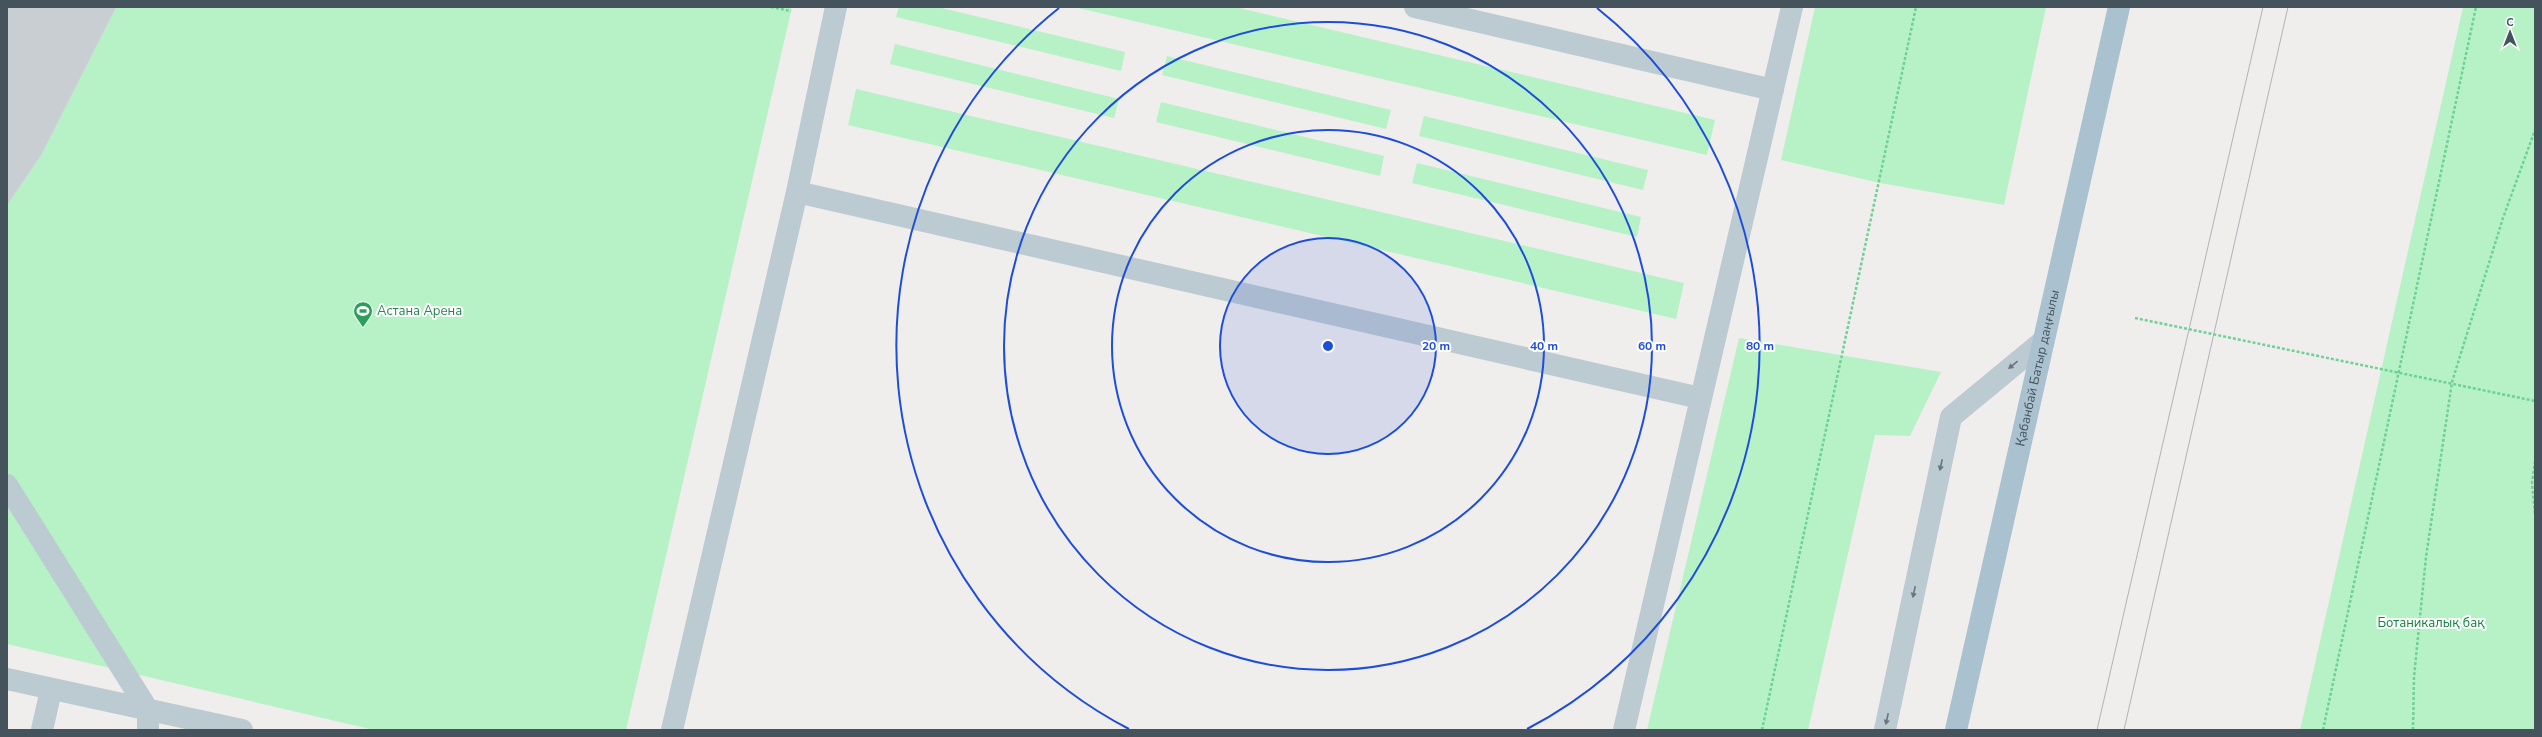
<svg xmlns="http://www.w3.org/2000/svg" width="2542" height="737" font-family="'Nunito Sans',sans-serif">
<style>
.green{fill:#b7f2c7}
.building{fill:#c9ced2;stroke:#d0d4d9}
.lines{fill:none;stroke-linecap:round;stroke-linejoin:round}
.path{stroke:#6dd294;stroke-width:2.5;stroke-dasharray:3 2;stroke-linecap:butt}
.minor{stroke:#bccad1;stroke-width:22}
.major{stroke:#aac1cf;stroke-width:22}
.tram{stroke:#afb3b8;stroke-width:1}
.oneway{fill:#68777f}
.ring{fill:none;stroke:#1d4ed8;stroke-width:2}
.labels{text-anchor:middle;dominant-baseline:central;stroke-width:4;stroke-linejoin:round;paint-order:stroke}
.leisure-label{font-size:13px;fill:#27864d;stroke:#fff;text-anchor:start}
.street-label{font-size:13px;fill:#44535c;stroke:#fff}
.park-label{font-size:13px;fill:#10823b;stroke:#fff}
.centre{fill:#1d4ed8;stroke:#fff;stroke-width:2}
.ring-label{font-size:12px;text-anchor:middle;font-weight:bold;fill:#1d4ed8;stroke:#fff;stroke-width:4;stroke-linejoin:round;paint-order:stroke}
</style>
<rect width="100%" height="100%" fill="#f0eded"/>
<path class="green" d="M7,7H792L626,730H374L7,644Z
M899,7H938L1125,52L1121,71L896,17Z
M1074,7H1235L1715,120L1707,155Z
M1815,7H2046L2004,205L1880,183L1781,160Z
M2463,7H2535V730H2300Z
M895,44L1119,99L1114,118L890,64Z
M1167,56L1391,110L1386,129L1162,75Z
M856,89L1684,283L1676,319L848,125Z
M1161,102L1384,156L1380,176L1156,122Z
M1424,116L1648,170L1643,190L1419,136Z
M1417,163L1641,217L1637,237L1412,183Z
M1739,338L1941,372L1910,436L1875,435L1808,730H1647Z"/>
<path class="building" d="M7,7H116L41,155L7,205Z"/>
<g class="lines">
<path class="path" d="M771,7L791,11
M2135,318L2535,401
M2535,461L2532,483L2535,514
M1762,730L1916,7
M2323,730L2476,7
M2413,730L2414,677L2426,557L2452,382L2503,218L2535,130"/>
<path class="minor" d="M1415,7L1773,90
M797,192L1700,398
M7,485L148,710V730
M7,679L242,730
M42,730L51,690
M672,730L797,192L836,7
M1624,730L1792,7
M1885,730L1951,417L2043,341"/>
<path class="major" id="s1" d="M1956,730L2119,7"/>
<path class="tram" d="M2097,730L2263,7
M2124,730L2288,7"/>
</g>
<defs><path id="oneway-solid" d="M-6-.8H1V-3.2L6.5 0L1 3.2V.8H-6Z"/></defs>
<g class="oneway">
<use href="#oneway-solid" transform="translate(2013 365) rotate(141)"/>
<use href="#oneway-solid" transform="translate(1941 465) rotate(102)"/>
<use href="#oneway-solid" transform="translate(1914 592) rotate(102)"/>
<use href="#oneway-solid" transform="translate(1887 719) rotate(102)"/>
</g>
<circle cx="1328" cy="346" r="108" fill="#1d4ed8" fill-opacity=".12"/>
<g class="ring">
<circle cx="1328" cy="346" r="108"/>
<circle cx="1328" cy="346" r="216"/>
<circle cx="1328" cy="346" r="324"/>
<path d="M1129 729A432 432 0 0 1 1059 8M1597 8A432 432 0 0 1 1527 729"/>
</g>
<defs>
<symbol id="stadium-pin" viewBox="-11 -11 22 30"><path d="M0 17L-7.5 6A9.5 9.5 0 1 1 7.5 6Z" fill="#2e9e5b" stroke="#fff"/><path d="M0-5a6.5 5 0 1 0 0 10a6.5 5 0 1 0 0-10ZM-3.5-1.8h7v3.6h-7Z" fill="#fff"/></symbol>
</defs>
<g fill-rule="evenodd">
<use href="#stadium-pin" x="352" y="300" width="22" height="30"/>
</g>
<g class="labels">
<g class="leisure-label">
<text x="377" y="311">Астана Арена</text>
</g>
<g class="street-label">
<text stroke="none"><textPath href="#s1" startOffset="371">Қабанбай Батыр даңғылы</textPath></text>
</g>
<g class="park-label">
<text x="2431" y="623">Ботаникалық бақ</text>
</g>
</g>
<circle cx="1328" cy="346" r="6" class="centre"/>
<g class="ring-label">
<text x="1436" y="350">20 m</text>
<text x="1544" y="350">40 m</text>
<text x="1652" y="350">60 m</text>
<text x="1760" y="350">80 m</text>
</g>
<rect width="2542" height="737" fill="none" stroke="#44535c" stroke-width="16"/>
<g transform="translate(2510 32)" stroke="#ffffff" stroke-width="3" paint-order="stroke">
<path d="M0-3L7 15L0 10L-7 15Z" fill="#44535c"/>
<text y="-6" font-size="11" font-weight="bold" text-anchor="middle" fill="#44535c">С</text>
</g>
</svg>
